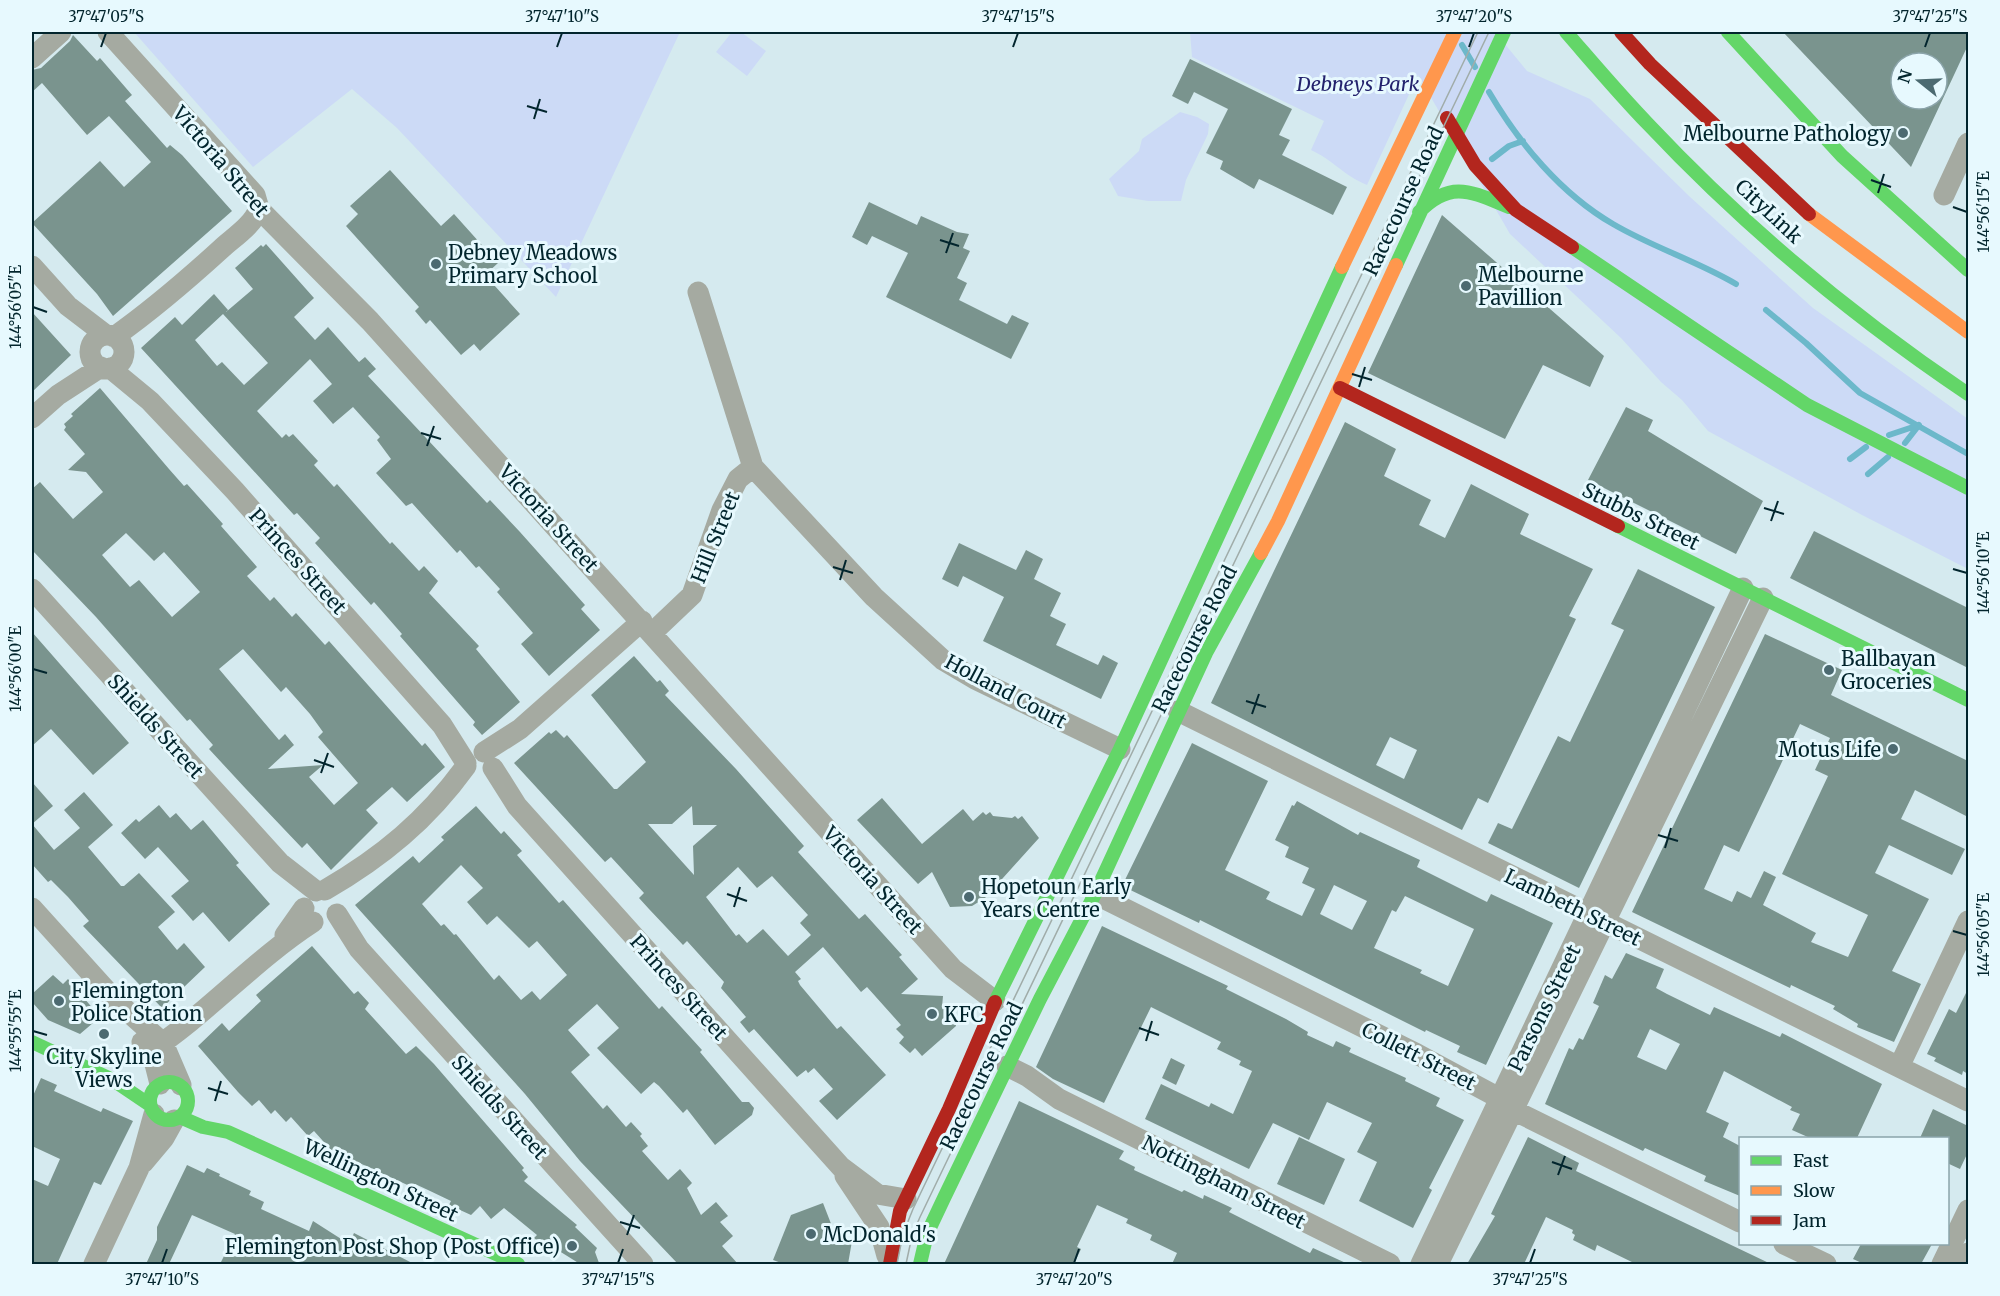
<svg xmlns="http://www.w3.org/2000/svg" width="2000" height="1296" font-family="Merriweather,serif">
<style>
.green{fill:#ccdaf6}
.lines{fill:none;stroke-linecap:round;stroke-linejoin:round}
.stream{stroke:#6cb8ca;stroke-width:6}
.building{fill:#7a948e;fill-rule:evenodd}
.street{stroke:#a5aaa1;stroke-width:21}
.fast{stroke:#63d668;stroke-width:14}
.slow{stroke:#ff974d;stroke-width:14}
.jam{stroke:#b3261e;stroke-width:14}
.tram{stroke:#a0aca9;stroke-width:1.5}
.slow-bridge{stroke:#ff974d;stroke-width:14}
.jam-bridge{stroke:#b3261e;stroke-width:14}
.ticks{fill:none;stroke:#02252d;stroke-width:2}
.poi-dot{fill:#4c6a71;stroke:#e7f9fe;stroke-width:2}
.labels{text-anchor:middle;dominant-baseline:central;stroke-width:6;stroke-linejoin:round;paint-order:stroke}
.park-label{font-size:20px;font-style:italic;fill:#23226d;stroke:#e7f9fe}
.poi-label{font-size:20px;fill:#02252d;stroke:#e7f9fe;text-anchor:start}
.street-label{font-size:20px;fill:#02252d;stroke:#e7f9fe}
.neatline{fill:none;stroke:#02252d;stroke-width:2}
.ticks-label{font-size:15px;text-anchor:middle;fill:#02252d}
</style>
<rect width="100%" height="100%" fill="#d5eaef"/>
<path class="green" d="M134,32H680L556,297L397,128L352,89L253,167Z
M732,32H741L766,51L747,76L716,52Z
M1190,32H1495L1527,71L1590,99L1689,196L1813,308L1968,419V569L1862,515L1708,431L1682,400L1661,382L1621,338L1510,234L1418,75L1367,185C1343,175 1333,160 1311,150L1324,121L1192,57Z
M1180,112L1197,117L1209,124L1208,134L1186,180L1181,201H1148L1118,196L1109,179L1139,151L1142,139Z"/>
<g class="lines">
<path class="stream" d="M1462,45L1475,67
M1489,92C1519,143 1561,194 1613,224C1652,247 1697,261 1736,284
M1492,159L1509,146L1523,141
M1766,310L1806,343L1860,393L1968,454
M1889,435L1919,425
M1905,443L1919,425
M1850,459L1866,447
M1868,474L1888,457"/>
</g>
<path class="building" d="M1783,32H1968V45L1911,167ZM1901,63H1937V99H1901Z
M73,35L97,61L100,58L132,95L125,101L167,148L170,145L182,155L232,211L113,316L97,294L32,223L100,161L124,187L151,162L109,116L87,135L42,83L32,92V70L41,68L70,41Z
M1190,59L1292,109L1279,135L1290,140L1282,155L1347,187L1333,215L1259,179L1254,189L1220,169L1223,161L1206,153L1228,109L1194,92L1188,104L1172,96Z
M390,170L441,226L454,214L498,263L485,275L520,314L480,351L474,344L461,355L430,320L426,324L415,311L419,307L346,226L358,214L350,206Z
M869,202L917,225L921,216L957,232L969,234L963,248L970,251L957,278L967,283L959,300L1007,324L1012,315L1029,323L1011,359L886,297L908,253L872,236L867,245L852,237Z
M1442,215L1604,356L1590,387L1543,365L1505,439L1368,373Z
M266,244L314,298L294,317L315,340L328,327L359,362L365,357L376,369L368,376L487,503L490,500L520,532L585,605L581,609L600,630L549,676L521,644L533,633L497,592L500,589L479,566L476,568L460,550L457,553L412,503L406,506L376,473L391,459L377,440L380,437L353,407L333,424L313,401L332,384L310,359L257,411L282,438L286,434L289,437L293,434L318,461L314,465L334,487L337,484L390,544L392,542L419,571L424,566L438,581L429,593L479,646L476,649L520,702L482,735L473,725L475,722L400,636L402,634L374,602L371,605L315,543L320,538L297,513L294,515L141,348L175,317L182,325L214,294L228,310L226,312L253,289L235,268L261,245L263,247ZM223,314L268,363L244,385L222,362L217,366L195,340Z
M32,312L71,355L32,392Z
M100,388L169,469L184,486L187,484L223,524L221,526L257,567L247,576L270,601L274,597L292,617L296,613L325,645L329,641L422,746L425,743L445,767L407,802L392,787L366,810L378,823L331,870L307,843L302,848L246,789L209,749L213,745L190,719L187,721L96,617L32,550V489L40,482L73,519L103,492L86,472L68,470L85,454L64,430L66,427L64,424L73,416L71,414ZM126,533L154,561L164,552L200,592L172,617L139,580L130,587L102,555ZM243,649L281,692L286,687L310,714L323,732L318,737L358,783L334,805L309,777L323,765L268,769L294,745L285,734L279,740L219,669Z
M1626,407L1653,420L1648,431L1763,501L1736,554L1588,480Z
M1345,422L1396,449L1384,476L1431,500L1419,525L1445,538L1471,484L1529,514L1520,534L1593,569L1569,616L1576,619L1488,803L1478,798L1462,830L1211,703ZM1390,737L1417,750L1404,779L1376,765Z
M1814,531L1968,608V668L1790,578Z
M959,543L1016,570L1026,550L1043,559L1034,579L1061,593L1050,616L1066,624L1056,645L1098,665L1103,655L1118,663L1101,699L983,641L1004,597L963,576L958,587L942,579Z
M1638,569L1715,607L1579,888L1488,843L1498,823L1512,829L1558,736L1570,742L1624,630L1611,624Z
M32,632L129,743L93,775L51,729L32,746Z
M1765,634L1842,670L1831,695L1968,761V817L1915,790L1901,819L1965,849L1952,875L1889,845L1875,873L1929,899L1892,971L1921,984L1894,1042L1857,1027L1858,1024L1833,1009L1835,1006L1791,985L1790,988L1632,912ZM1800,724L1830,738L1815,770L1828,776L1782,874L1868,915L1848,957L1811,942L1816,933L1763,905L1776,877L1764,871L1751,898L1737,891L1732,902L1704,889L1724,845L1739,852Z
M634,656L657,682L660,680L669,691L665,695L736,769L804,846L798,852L859,919L865,914L902,955L899,957L918,979L901,994L943,996L942,1007L953,1008L956,1026L922,1056L915,1048L910,1053L899,1043L904,1037L896,1029L901,1025L867,987L861,992L823,947L795,972L801,979L798,981L800,985L837,1029L841,1026L886,1075L837,1120L819,1101L833,1089L814,1068L808,1073L806,1070L797,1077L754,1029L749,1033L740,1022L746,1017L721,988L724,982L687,941L683,945L649,909L639,898L644,893L611,857L605,862L514,763L549,732L551,734L556,730L564,738L567,735L614,789H617L646,762L591,695ZM692,806L693,825H717L693,846L694,875L648,824H672ZM738,867L757,888L772,876L808,915L800,923L811,935L788,956L763,929L747,943L739,934L736,936L706,897Z
M1192,743L1268,781L1225,870L1270,892L1266,899L1302,916L1315,889L1302,883L1309,868L1285,857L1289,847L1275,840L1292,805L1294,806L1297,801L1358,835L1360,832L1420,860L1417,867L1487,902L1491,894L1553,923L1486,1065L1457,1052L1460,1046L1426,1030L1425,1032L1200,920L1199,923L1122,886ZM1334,885L1367,901L1352,930L1320,914ZM1405,896L1474,929L1448,986L1420,973L1422,970L1374,948L1392,910L1396,912Z
M32,782L53,806L32,824L54,850L80,828L64,810L84,792L113,825L88,847L121,886H124L139,873L175,912L158,927L177,950L184,943L205,967L162,1008L83,926L89,921L68,897L51,880L48,882L32,864Z
M882,798L922,844L963,809L973,821L983,812L986,815L990,812L993,816L1012,818L1015,816L1018,819L1022,816L1039,838L985,898L972,906L950,907L932,872L918,884L857,820Z
M159,805L170,818L176,813L191,830L203,820L239,863L236,865L270,904L229,942L203,912L193,921L171,896L189,881L158,847L145,859L121,833L136,819L139,822Z
M476,806L501,834L504,831L522,851L517,855L559,903L563,900L659,1009L662,1006L702,1050L700,1052L742,1102H749L754,1108L752,1115L715,1145L687,1109L683,1113L659,1086L654,1082L641,1094L597,1048L619,1028L597,1004L568,1030L590,1055L571,1072L603,1109L607,1105L626,1127L631,1122L642,1134L640,1136L648,1146L642,1151L668,1180L680,1169L692,1183L687,1188L701,1215L716,1202L728,1216L720,1222L733,1236L722,1246L738,1264H678L580,1161L525,1094L355,905L413,856L419,863L444,840L441,837ZM461,865L483,888L467,902L487,925L497,916L529,948L537,941L567,975L540,1000L532,991L521,1000L499,975L494,980L456,934L454,935L444,924L441,926L422,904Z
M1102,926L1228,986L1226,989L1286,1019L1308,1032L1307,1035L1333,1047L1336,1041L1351,1048L1349,1052L1406,1078L1405,1081L1440,1098L1436,1106L1464,1120L1429,1188L1432,1190L1413,1228L1359,1201L1377,1162L1357,1152L1372,1123L1327,1102L1309,1140L1273,1123L1249,1169L1145,1119L1161,1084L1209,1107L1211,1103L1233,1114L1252,1071L1239,1065L1241,1061L1217,1049L1221,1042L1151,1007L1104,1103L1053,1079L1036,1067Z
M312,946L354,994L358,991L369,1003L365,1009L406,1054L416,1046L434,1064L524,1168L522,1170L528,1177L524,1181L577,1225L575,1227L597,1248L595,1252L599,1263L580,1264L556,1249L554,1252L548,1249L534,1238L537,1235L504,1208L491,1219L480,1206L471,1215L449,1205L451,1201L428,1190L415,1184L414,1188L331,1150L314,1131L308,1136L291,1117L286,1122L275,1110L271,1114L259,1100L252,1106L238,1092L198,1046L222,1023L229,1031L261,1001L256,995Z
M1626,953L1664,969L1656,988L1667,994L1710,1015L1714,1007L1780,1037L1782,1033L1882,1084L1857,1138H1810L1792,1130L1800,1114L1790,1110L1792,1107L1724,1071L1706,1112L1729,1123L1723,1137L1740,1146V1196L1704,1181L1706,1176L1645,1148L1643,1151L1545,1104L1569,1048L1573,1050L1579,1038L1583,1040L1599,1006L1593,1003L1605,975L1612,979ZM1650,1029L1680,1044L1666,1070L1637,1057Z
M53,975L63,984L68,979L100,1017L80,1034L48,1020L32,1002V994Z
M1968,989V1074L1963,1071L1962,1075L1934,1061L1936,1058L1927,1054L1949,1009L1956,1013Z
M1171,1058L1185,1065L1176,1085L1162,1078Z
M41,1078L57,1085L54,1091L101,1112L103,1108L133,1121L101,1185L94,1182L57,1264H32V1179L48,1186L60,1159L32,1146V1098Z
M1019,1101L1124,1151L1119,1159L1135,1167L1134,1170L1182,1192L1184,1190L1203,1199L1204,1195L1232,1208L1229,1212L1310,1253L1313,1248L1348,1264H1172L1177,1253L1150,1240L1152,1235L1126,1223L1128,1219L1097,1205L1077,1247L1081,1249L1074,1264H944Z
M1933,1109L1968,1126V1152L1960,1169L1947,1163V1138H1920Z
M1299,1137L1345,1159L1324,1205L1277,1184Z
M1528,1137L1579,1163L1576,1171L1771,1264H1636L1597,1245L1595,1251L1573,1240L1575,1235L1572,1233L1573,1230L1546,1217L1524,1264H1467L1495,1216L1491,1214Z
M187,1165L204,1173L207,1168L220,1174L219,1176L251,1191L249,1195L264,1202L261,1209L309,1231L313,1221L349,1244L354,1233L414,1264H220L235,1234L192,1215L169,1264H146L157,1240V1227Z
M823,1203L835,1234L852,1241L848,1264H784L773,1260L791,1215Z
M1861,1244H1932L1921,1264H1864L1853,1259Z"/>
<g class="lines">
<path class="street" d="M108,32L255,195L259,209L370,321L953,969L995,1001
M32,58L61,32
M1944,195L1968,143
M32,266L68,306L106,335
M698,292L753,467L874,597L943,660L975,679L1120,749
M90 352a17 17 0 1 1 34 0a17 17 0 1 1-34 0Z
M114,337C152,310 187,280 221,249C234,237 252,226 259,209
M110,368L150,401L235,491L442,725L466,763
M32,418L58,395L101,367
M32,589L280,863L316,891
M652,633L692,595L722,510L738,479L753,467
M1178,711L1968,1101
M484,752L520,729L642,621
M493,768L517,806L841,1167L877,1194L906,1199
M325,890C382,857 427,820 466,766
M1095,894L1417,1054L1501,1099L1513,1110L1740,1222
M32,908L116,1001L163,1043L181,1085
M337,914L359,949L643,1264
M285,935L304,908
M142,1042L155,1064L160,1084
M149,1052C208,1013 253,961 313,922
M1007,1066L1027,1076L1059,1099L1390,1264
M1899,1067L1968,921
M143,1163L164,1138L174,1120
M845,1176L879,1227L887,1256
M1784,1244L1826,1264
M94,1264L139,1168L154,1114
M1421,1264L1743,588
M1438,1264L1763,598
M1942,1264L1968,1210
M1963,1264L1968,1253"/>
<path class="fast" d="M1566,32C1593,63 1619,94 1648,124C1744,226 1852,316 1968,394
M1728,32L1842,156L1968,270
M1419,212C1451,179 1472,192 1509,207
M1572,247L1807,405L1968,488
M1396,265L1504,32
M1618,526L1968,700
M995,1002L1120,749L1342,267
M32,1042L113,1080L150,1105
M150 1101a19 19 0 1 1 38 0a19 19 0 1 1-38 0Z
M180,1117L203,1127L228,1132L518,1264
M920,1264L927,1234L944,1198L1040,999L1095,894L1206,653L1261,553"/>
<path class="slow" d="M1342,267L1455,32
M1261,553L1278,521L1396,265"/>
<path class="jam" d="M1447,118L1475,165L1516,210L1572,247
M1340,388L1618,526
M890,1264L900,1211L949,1109L995,1002"/>
<path class="tram" d="M897,1264L903,1234L913,1209L1478,32
M906,1264L912,1236L920,1217L1489,32"/>
<path class="slow-bridge" d="M1809,214L1968,332"/>
<path class="jam-bridge" d="M1621,32L1650,64L1809,214"/>
</g>
<path class="ticks" d="M101,47L106,33M557,47L562,33M1013,47L1018,33M1469,47L1474,33M1925,47L1930,33M527,106L547,112M534,119L540,99M1871,180L1891,187M1878,193L1884,174M1953,207L1967,212M940,240L959,246M946,253L953,233M33,307L47,312M1352,374L1372,380M1359,387L1365,367M421,433L441,439M427,446L434,426M1764,508L1784,514M1771,521L1778,501M833,567L853,573M1953,569L1967,573M840,580L846,560M33,669L47,673M1246,701L1266,707M1252,714L1259,694M314,760L334,767M321,773L328,753M1658,835L1678,841M1665,848L1671,828M727,894L747,901M734,907L740,887M1953,931L1967,935M1139,1028L1159,1035M33,1031L47,1035M1146,1041L1152,1021M208,1088L228,1094M215,1101L221,1081M1552,1162L1572,1169M1558,1175L1565,1156M620,1222L640,1228M627,1235L634,1215M162,1263L167,1249M618,1263L623,1249M1074,1263L1079,1249M1530,1263L1535,1249"/>
<g class="poi-dot">
<circle cx="1903" cy="133" r="6"/>
<circle cx="436" cy="264" r="6"/>
<circle cx="1466" cy="286" r="6"/>
<circle cx="1829" cy="670" r="6"/>
<circle cx="1893" cy="749" r="6"/>
<circle cx="969" cy="897" r="6"/>
<circle cx="59" cy="1001" r="6"/>
<circle cx="932" cy="1014" r="6"/>
<circle cx="104" cy="1034" r="6"/>
<circle cx="811" cy="1234" r="6"/>
<circle cx="572" cy="1246" r="6"/>
</g>
<g class="labels">
<g class="park-label">
<text x="1358" y="83">Debneys Park</text>
</g>
<g class="poi-label">
<text x="1891" y="133" text-anchor="end">Melbourne Pathology</text>
<text x="448" y="252">Debney Meadows<tspan x="448" dy="23">Primary School</tspan></text>
<text x="1478" y="274">Melbourne<tspan x="1478" dy="23">Pavillion</tspan></text>
<text x="1841" y="658">Ballbayan<tspan x="1841" dy="23">Groceries</tspan></text>
<text x="1881" y="749" text-anchor="end">Motus Life</text>
<text x="981" y="886">Hopetoun Early<tspan x="981" dy="23">Years Centre</tspan></text>
<text x="71" y="990">Flemington<tspan x="71" dy="23">Police Station</tspan></text>
<text x="944" y="1014">KFC</text>
<text x="104" y="1056" text-anchor="middle">City Skyline<tspan x="104" dy="23">Views</tspan></text>
<text x="823" y="1234">McDonald's</text>
<text x="560" y="1246" text-anchor="end">Flemington Post Shop (Post Office)</text>
</g>
<g class="street-label">
<text transform="translate(221 161) rotate(50)">Victoria Street</text>
<text transform="translate(1403 201) rotate(-65)">Racecourse Road</text>
<text transform="translate(1769 211) rotate(43)">CityLink</text>
<text transform="translate(1641 516) rotate(26)">Stubbs Street</text>
<text transform="translate(549 518) rotate(48)">Victoria Street</text>
<text transform="translate(715 537) rotate(-68)">Hill Street</text>
<text transform="translate(298 561) rotate(48)">Princes Street</text>
<text transform="translate(1194 639) rotate(-63)">Racecourse Road</text>
<text transform="translate(1006 691) rotate(28)">Holland Court</text>
<text transform="translate(156 726) rotate(48)">Shields Street</text>
<text transform="translate(873 880) rotate(48)">Victoria Street</text>
<text transform="translate(1573 907) rotate(26)">Lambeth Street</text>
<text transform="translate(679 987) rotate(48)">Princes Street</text>
<text transform="translate(1544 1008) rotate(-64)">Parsons Street</text>
<text transform="translate(1419 1056) rotate(27)">Collett Street</text>
<text transform="translate(981 1076) rotate(-64)">Racecourse Road</text>
<text transform="translate(500 1107) rotate(48)">Shields Street</text>
<text transform="translate(381 1180) rotate(25)">Wellington Street</text>
<text transform="translate(1224 1182) rotate(27)">Nottingham Street</text>
</g>
</g>
<rect width="2000" height="1296" fill="none" stroke="#e7f9fe" stroke-width="66"/>
<rect x="1739" y="1137" width="210" height="108" fill="#e7f9fe" stroke="#8ba4aa" stroke-width="1.5"/>
<rect x="1751" y="1156" width="30" height="9" fill="#63d668" stroke="#8ba4aa" stroke-width="1.5"/>
<text x="1793" y="1167" font-size="18" fill="#02252d">Fast</text>
<rect x="1751" y="1186" width="30" height="9" fill="#ff974d" stroke="#8ba4aa" stroke-width="1.5"/>
<text x="1793" y="1197" font-size="18" fill="#02252d">Slow</text>
<rect x="1751" y="1216" width="30" height="9" fill="#b3261e" stroke="#8ba4aa" stroke-width="1.5"/>
<text x="1793" y="1227" font-size="18" fill="#02252d">Jam</text>
<g transform="translate(1919 81) rotate(288)"><circle r="28" fill="#e7f9fe" stroke="#8ba4aa" stroke-width="1.5"/>
<path d="M0-4.5L10 22L0 15L-10 22Z" fill="#4c6a71"/>
<text y="-9" font-size="16" font-weight="bold" text-anchor="middle" fill="#02252d">N</text>
</g>
<rect x="33" y="33" width="1934" height="1230" class="neatline"/>
<g class="ticks-label">
<text x="106" y="22">37°47'05"S</text>
<text x="562" y="22">37°47'10"S</text>
<text x="1018" y="22">37°47'15"S</text>
<text x="1474" y="22">37°47'20"S</text>
<text x="1930" y="22">37°47'25"S</text>
<text transform="translate(1984 212) rotate(-90)" y="5">144°56'15"E</text>
<text transform="translate(16 307) rotate(-90)" y="5">144°56'05"E</text>
<text transform="translate(1984 573) rotate(-90)" y="5">144°56'10"E</text>
<text transform="translate(16 669) rotate(-90)" y="5">144°56'00"E</text>
<text transform="translate(1984 935) rotate(-90)" y="5">144°56'05"E</text>
<text transform="translate(16 1031) rotate(-90)" y="5">144°55'55"E</text>
<text x="162" y="1285">37°47'10"S</text>
<text x="618" y="1285">37°47'15"S</text>
<text x="1074" y="1285">37°47'20"S</text>
<text x="1530" y="1285">37°47'25"S</text>
</g>
</svg>
